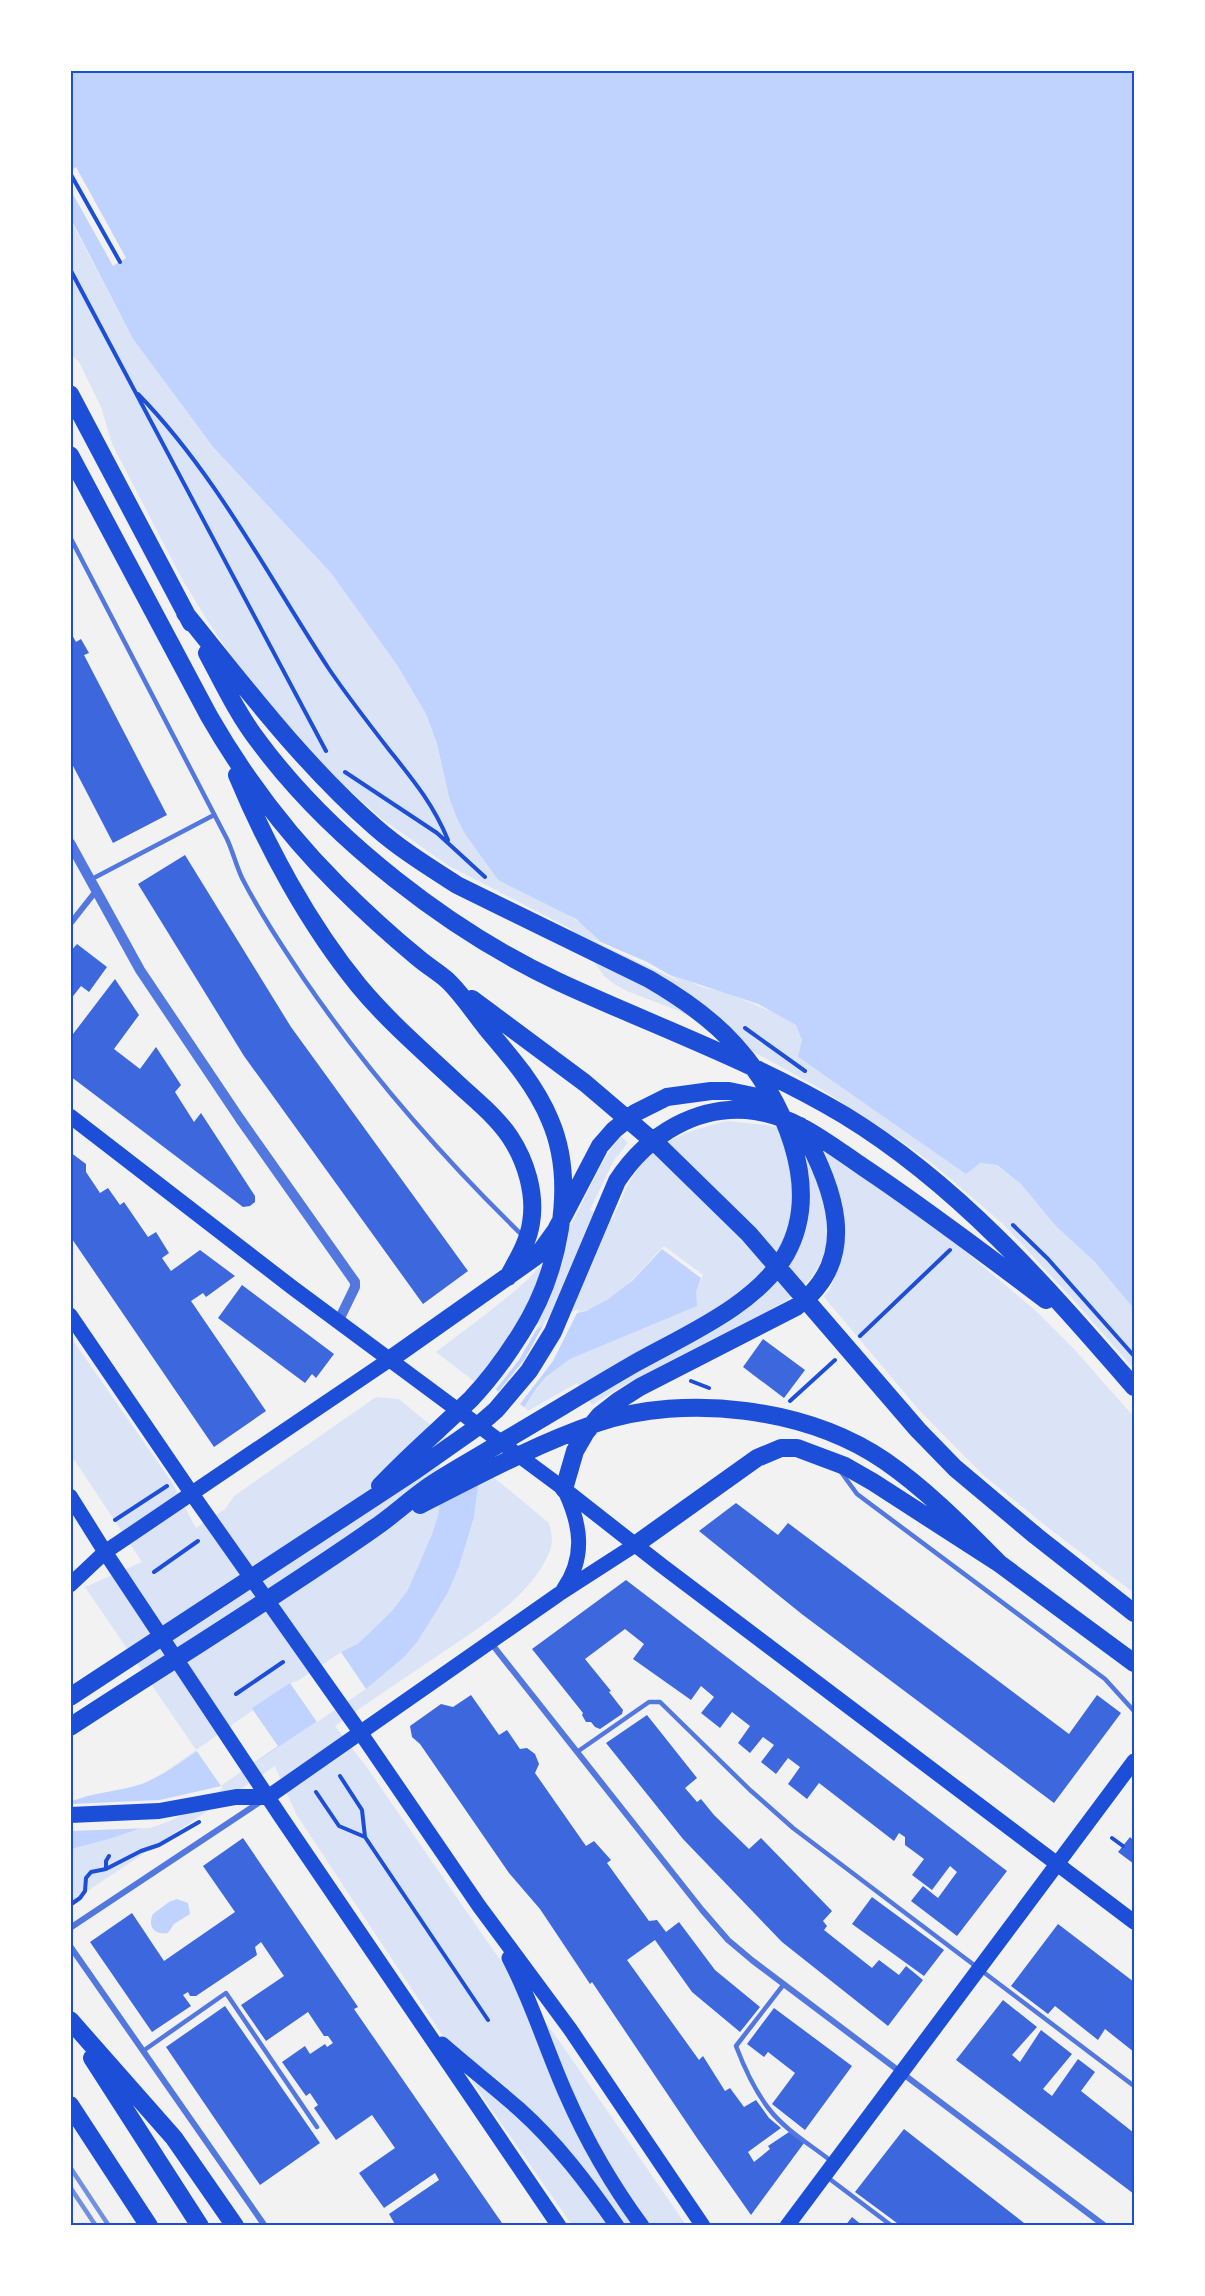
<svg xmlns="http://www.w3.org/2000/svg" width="1205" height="2296" font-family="Helvetica,sans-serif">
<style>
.green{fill:#dbe4f7}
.water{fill:#bfd3fe}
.pier{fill:#f2f2f2}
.building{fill:#3d67dc}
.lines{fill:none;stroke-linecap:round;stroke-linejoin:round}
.path{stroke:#1d4ed8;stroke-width:4}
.service{stroke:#5277de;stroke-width:4.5}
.minor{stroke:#5277de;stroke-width:6}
.tertiary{stroke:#5277de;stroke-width:10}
.primary{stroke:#1d4ed8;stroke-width:15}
.trunk{stroke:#1d4ed8;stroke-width:16}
.motorway{stroke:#1d4ed8;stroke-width:18}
.rail{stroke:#7290e2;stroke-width:4.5}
.neatline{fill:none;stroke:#1d4ed8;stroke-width:2}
</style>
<rect width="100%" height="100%" fill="#f2f2f2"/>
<path class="green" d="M70,219L133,339L213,447L331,573L397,665L426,714L437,744L449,797L465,834L498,880L561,910L585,926L594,936L702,987L727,993L784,1017L796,1025L801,1033L802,1047L799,1058L966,1173L980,1163L996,1165L1021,1184L1094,1261L1134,1309V1369L1077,1304L1004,1225L933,1164L901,1141L821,1089L679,1011L627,991L614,984L604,976L571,929L449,866L382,819L338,780L300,741L232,657L209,623L183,581L112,444L101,407L79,362L71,354Z
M727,1121L767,1125L793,1132L857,1171L936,1227L1035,1310L1075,1350L1134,1417V1593L1051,1530L983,1475L919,1410L824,1297L830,1289L839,1266L823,1258L812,1277L789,1299L708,1344L621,1387L592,1405L577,1383L528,1411L524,1407L546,1377L570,1359L696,1306V1292L703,1275L664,1246C639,1270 615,1308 577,1312L484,1389L436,1352C481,1317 533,1284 565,1235C585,1203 596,1166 621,1136L628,1143L614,1160L590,1210L612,1220C620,1203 628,1181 640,1166C662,1138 695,1129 727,1121Z
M70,1336L171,1481L196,1528L225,1509L234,1496L376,1397L399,1399L549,1523C551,1532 554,1541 550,1550C534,1597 469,1634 430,1661C398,1682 366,1704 335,1726L366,1766L491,1947L562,2045L686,2225H572L485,2100L296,1814L275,1766L71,1902V1802C94,1792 120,1792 144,1783C163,1775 179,1762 196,1750L85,1587L142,1562L71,1455Z"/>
<path class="water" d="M71,71H1134V1309L1094,1261L1056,1226L1021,1184L997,1165L980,1163L966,1174L798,1057L802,1040L796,1025L758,1004L668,974L647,962L601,942L576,919L498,880L465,834L456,816L449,797L437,744L426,714L397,665L331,573L213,447L133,339L71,219Z
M662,1249L701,1278L696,1292L697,1306L570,1359L546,1377L537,1388L483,1468L478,1485L474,1517L459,1566L447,1594L417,1642L404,1657L366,1689L278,1747L196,1803L161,1821L112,1838L71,1849L70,1802C93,1792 118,1792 142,1784C176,1771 221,1732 253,1710L252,1708L290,1683L297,1681L341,1652L358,1644L392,1611L408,1590L433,1532L439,1512L443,1465L528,1335L556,1318L586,1311L607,1300L632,1281Z
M177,1899L188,1903L190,1914L174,1924L168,1933C155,1935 147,1927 153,1914L169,1902Z"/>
<path class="pier" d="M76,167L126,258L113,266L70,189L71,170Z
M591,938L647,962L683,983L600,944Z
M579,1309L553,1361L520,1404L526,1409L486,1469L436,1506L440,1464L447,1438L482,1387L526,1332L541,1322L519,1360L496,1389L498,1392L524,1360L546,1320Z
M341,1652L366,1689L317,1722L290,1683L297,1681Z
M253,1710L278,1746L221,1786L222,1789L198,1806L170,1821L150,1828L70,1831L71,1804L160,1800L221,1786L196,1750Z"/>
<path class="building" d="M70,631L76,642L81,639L89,653L84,655L167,815L113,843L70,760Z
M185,855L291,1027L468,1271L423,1304L244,1056L138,884Z
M77,944L107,967L89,992L81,986L70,1000V952Z
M115,979L139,1015L114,1049L140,1069L156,1047L181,1085L175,1092L194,1122L201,1113L255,1196V1202L250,1206L243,1207L70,1076V1038Z
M70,1152L86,1164V1172L100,1193L108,1188L120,1205L124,1202L148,1237L156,1232L169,1253L162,1258L171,1271L200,1250L235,1276L206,1297L203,1293L191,1301L266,1411L214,1447L70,1236Z
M242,1285L334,1354L316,1378L312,1374L305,1383L218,1318Z
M763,1339L805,1370L784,1398L743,1367Z
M736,1503L778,1535L788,1523L1069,1734L1097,1695L1121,1713L1054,1803L803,1615L699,1531Z
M626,1580L1007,1871L957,1936L911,1901L923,1886L938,1898L957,1872L950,1866L932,1890L912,1875L924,1859L905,1845V1837L899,1833L894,1841L819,1783L807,1799L788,1784L800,1767L788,1758L776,1774L761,1762L774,1745L763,1737L750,1753L738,1743L750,1726L732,1712L720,1728L701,1713L714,1697L701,1686L691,1700L633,1659L644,1644L625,1629L585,1659L611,1691L609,1692L623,1710L622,1714L600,1729L595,1727L591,1722H586L582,1715L583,1713L532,1649Z
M471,1695L499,1735L507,1730L520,1749L527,1748L535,1754L539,1764L535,1773L586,1846L594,1841L611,1860L607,1863L649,1921L657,1920L666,1932L679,1922L715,1970L760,2007L740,2032L692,1992L655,1940L627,1960L699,2060L703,2056L725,2091L730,2088L744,2107L756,2100L769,2118L781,2128L748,2152L754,2162L770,2149L768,2146L789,2132L804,2143L751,2215L697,2138L592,1982L590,1984L540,1909L509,1873L420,1744L412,1737L410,1726L441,1704L453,1707Z
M647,1715L697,1778L685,1788L697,1802L701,1799L714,1815L749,1849L761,1838L832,1911L823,1921L827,1926L824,1930L872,1968L879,1960L899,1975L906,1966L923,1980L888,2026L782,1942L683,1839L606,1743Z
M1130,1837L1134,1841V1864L1118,1852Z
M243,1838L358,2007L354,2009L504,2226H396L389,2214L439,2180L435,2173L384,2208L359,2173L395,2148L372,2115L336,2140L314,2108L318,2105L310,2093L306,2096L282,2062L305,2046L310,2054L325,2044L327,2047L333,2043L328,2036H324L308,2012L266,2041L241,2005L284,1976L261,1942L255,1947L257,1955L196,1996H190L188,1992L183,1995L191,2006L152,2032L90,1942L132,1913L164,1961L235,1912L203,1866Z
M872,1897L944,1950L924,1976L852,1924Z
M1058,1924L1134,1982V2052L1105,2029L1098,2040L1055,2006L1048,2014L1011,1986Z
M1003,2000L1037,2027L1012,2055L1020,2062L1041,2030L1072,2054L1043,2089L1048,2093L1052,2096L1078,2059L1095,2072L1081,2091L1134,2133V2194L956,2060Z
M225,2006L320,2143L260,2185L166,2047Z
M774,2008L852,2066L805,2130L772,2104L795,2073L768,2052L764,2057L747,2044Z
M904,2129L978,2187L1028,2226H901L855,2192Z
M852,2217L863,2226H845Z"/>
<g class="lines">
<path class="path" d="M70,173L120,262
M70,269L326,751
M138,394C216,474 268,576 329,669C348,697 369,724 390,751C414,781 433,804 448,840
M345,772L437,833L485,877
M745,1028L805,1071
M1013,1225L1048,1259L1134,1356
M860,1336L950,1250
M691,1381L709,1388
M790,1401L835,1360
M115,1520L167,1486
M154,1572L198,1541
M236,1694L283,1662
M340,1776L362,1810L365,1837L488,2020
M316,1792L339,1826L365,1837
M1112,1838L1123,1846
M106,1869V1861L109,1856
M70,1905L80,1898L85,1891L86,1878L91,1872L106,1869L141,1851L159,1845L199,1822"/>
<path class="service" d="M70,537L227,839C233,852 236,865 242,878C260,913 282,946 304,979C367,1071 442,1157 522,1235
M90,880L214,815
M841,1472L857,1494L1105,1679L1134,1711
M577,1752L649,1702H660L750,1790L793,1828L1134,2086
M784,1984L736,2046C744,2067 755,2091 769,2109C785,2130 811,2145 831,2161
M143,2051L226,1993L317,2127
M827,2177L892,2226"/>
<path class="minor" d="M70,924L96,891
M491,1643L702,1910L728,1940L753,1961L1105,2226
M70,1928L260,1802
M70,1946L265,2226"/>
<path class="tertiary" d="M70,843L140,970L240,1119L355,1282V1287L338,1322"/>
<path class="primary" d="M70,1116L293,1288L564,1489L661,1565L1134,1922
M70,1315L192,1494L360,1732L479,1906L570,2029L703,2226
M70,1496L105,1552L281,1817L559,2226
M70,1585L105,1552L389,1360
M563,1590C586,1557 581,1525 565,1491
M268,1797L559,1594L635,1545
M509,1958C532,2002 546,2049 566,2094C586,2140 612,2185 642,2226
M442,2044C467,2066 494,2087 519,2109C557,2143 588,2184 617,2226
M787,2226L1134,1761"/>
<path class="trunk" d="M70,1815L159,1811L236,1797H268"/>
<path class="motorway" d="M70,394L191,623
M70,455L209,716C244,777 287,834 338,885C363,910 389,934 417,957C426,965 438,972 447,980C462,994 474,1013 487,1029C511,1057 536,1086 550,1120C578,1185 558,1275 521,1333C506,1357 490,1379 471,1399C441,1428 409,1455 380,1486
M207,653C223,683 238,715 259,742C331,839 450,931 559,982C654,1026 753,1061 844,1115C959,1185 1047,1287 1134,1387
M237,775C267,847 309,925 359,986C388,1021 423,1051 456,1082C474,1099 495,1115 510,1137C526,1161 536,1194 531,1223C528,1243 517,1260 508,1277
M472,999L585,1083L660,1147L749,1234L918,1430L955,1468L1036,1536L1134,1613
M389,1360L538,1255L556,1230L600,1146L614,1130L635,1113L667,1097L711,1091H729L753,1096L776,1108
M564,1489L575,1451L586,1432L600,1415L618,1401L640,1387L796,1307C863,1258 833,1185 800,1126
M420,1505C477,1476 536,1444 597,1423C686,1393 807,1408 885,1461C927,1490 964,1528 1000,1564
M635,1545L757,1458L781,1448H797L845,1466L873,1482L1000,1564L1134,1663
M70,1697L416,1470L473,1430L496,1410L529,1371L553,1332L617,1181C647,1135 698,1103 755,1111C796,1117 829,1144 863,1167C926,1209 986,1255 1046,1300
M70,1727C171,1661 274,1598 373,1529C391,1517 407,1502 425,1489C448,1473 473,1460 497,1445C542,1419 587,1391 632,1365C683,1336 756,1306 786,1254C824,1186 782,1097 735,1045C711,1018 680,997 649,979L457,885C429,867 400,849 375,827C303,764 245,687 185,613
M70,2020L174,2138L235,2226
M92,2058L200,2226
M70,2105L149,2226"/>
<path class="rail" d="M70,2167L109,2226
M70,2187L96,2226"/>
</g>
<rect width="1205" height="2296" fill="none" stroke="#ffffff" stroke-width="144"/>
<rect x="72" y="72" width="1061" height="2152" class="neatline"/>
</svg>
